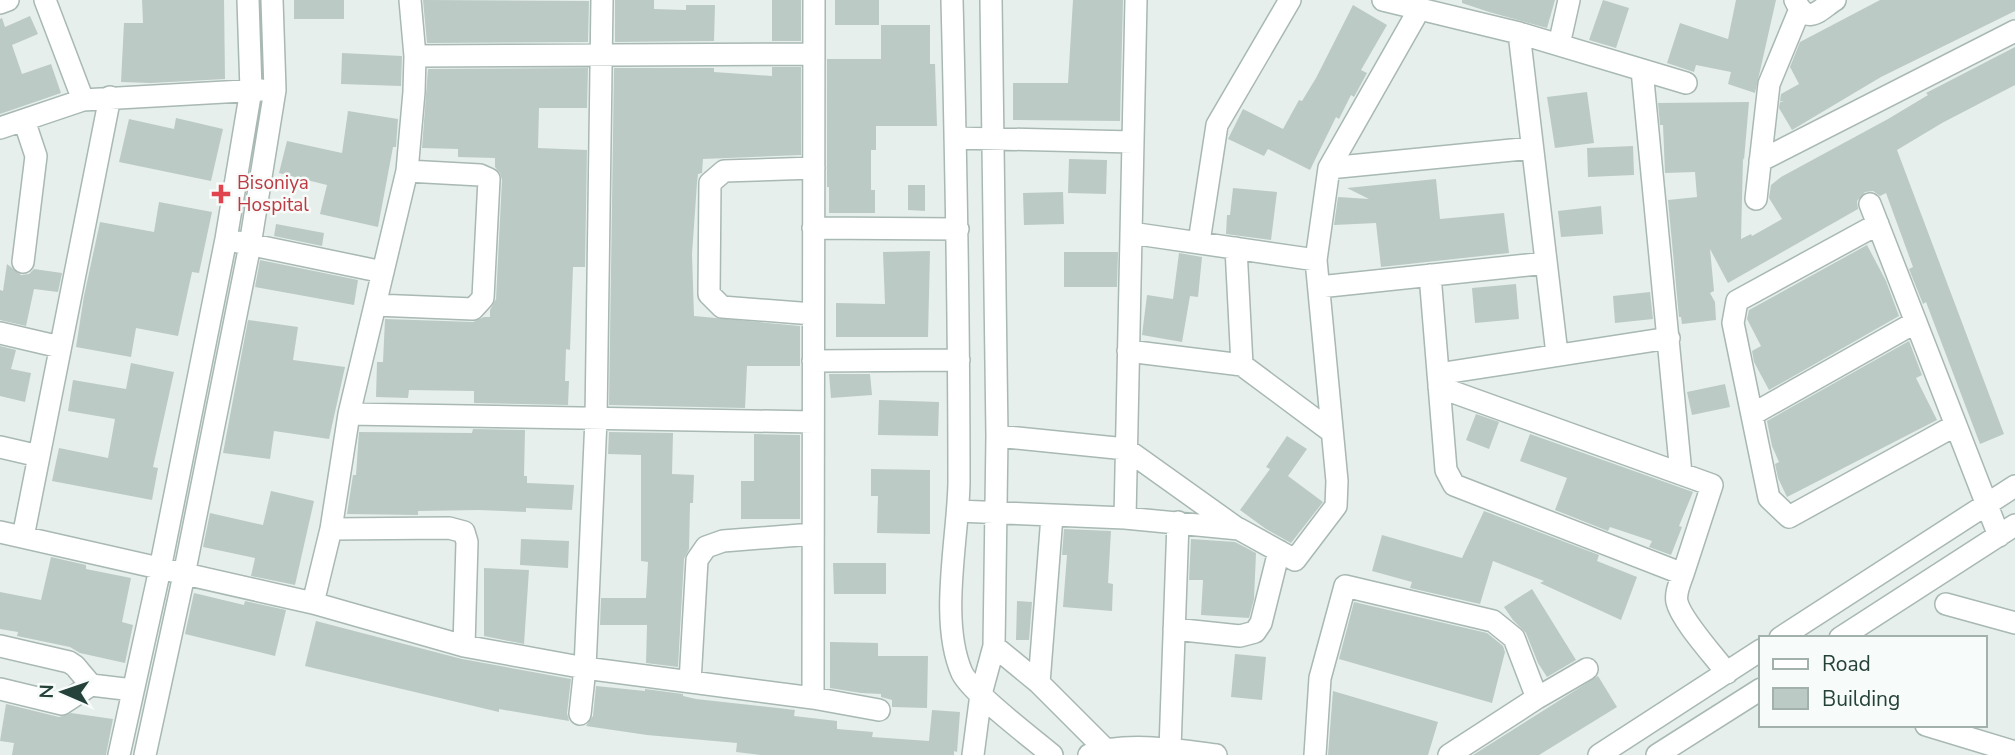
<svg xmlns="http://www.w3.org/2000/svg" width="2015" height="755" font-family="'Nunito Sans',sans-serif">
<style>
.building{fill:#bbcac4}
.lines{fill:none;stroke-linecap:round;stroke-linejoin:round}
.minor-casing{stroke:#a8b8b2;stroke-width:24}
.minor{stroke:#fff;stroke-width:21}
.health-dot{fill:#e0444e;stroke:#f7fbf9;stroke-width:2.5}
.labels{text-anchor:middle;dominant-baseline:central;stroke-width:5;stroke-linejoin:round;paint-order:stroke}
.health-label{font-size:19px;fill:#be3a42;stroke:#f7fbf9;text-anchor:start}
</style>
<rect width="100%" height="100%" fill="#e6efeb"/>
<path class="building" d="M142,0H224L225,79L151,83L121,82L124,23H143Z
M294,0H344V19H294Z
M423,0L589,1L588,42L427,43Z
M615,0H654V9L686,10V5H715L714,41L615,42Z
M772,0H801V41H772Z
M835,0H879V25H835Z
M1073,0H1123L1120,121L1013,120V83H1068Z
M1462,0H1555L1547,28L1489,12L1462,3Z
M1603,0L1629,8L1616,48L1589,40Z
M1736,0H1776L1755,93L1728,84L1731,72L1696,65L1694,72L1667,63L1680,23L1728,39Z
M1880,0H2015V11L1881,77L1792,130L1779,108L1780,102H1784L1780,101L1781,94L1799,84L1790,67L1800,42Z
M1353,5L1387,25L1361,70L1367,73L1354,97L1351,95L1339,119L1336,117L1310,170L1268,149L1264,156L1228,139L1243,109L1283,129L1299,100L1302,101L1316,78Z
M30,16L38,34L12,45L22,74L51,64L61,93L0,114V19L2,18L5,27Z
M881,25H930V64H935L937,126H876V150H871V190H875V213H829V187H827V59H881Z
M2015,47V85L1942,123L1897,150L2004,434L1980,444L1926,302L1923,304L1909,269L1913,267L1886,193L1880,196L1873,191L1865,192L1857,201L1858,209L1728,283L1710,249L1714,291L1710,293L1715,302L1716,320L1682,324L1681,317H1679L1668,200L1697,197L1695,172L1665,173L1663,125H1660L1658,103L1749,102L1744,160L1743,158L1741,239L1751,234L1752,236L1782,219L1769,198L1771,185L1781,177L1888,119L1928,95L1926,93Z
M342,53L402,56L401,86L341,84Z
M772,67H801V155L703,159L702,173L698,174L697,183L692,254L694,316L800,326V366H747L745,408L609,405L614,68H714V72L772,76Z
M588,68L587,108H539L538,148L587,150L585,267H573L570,350L566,349L565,381H569L568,405L474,403V391L409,390L408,398L376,397L377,362H383L385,319L473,322L484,317H490V310L496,299L502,180L500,173L495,167V158L458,157V149L422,148L428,69Z
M1587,92L1594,143L1555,148L1547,97Z
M348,111L398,119L396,147H393L378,227L320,214L327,185L279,173L287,141L342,153Z
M176,118L223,129L211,181L119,162L129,119L174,129Z
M1633,146L1634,175L1588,177L1587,148Z
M1069,159L1107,160L1106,194L1068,193Z
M1436,179L1440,219L1504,213L1509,253L1381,267L1376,223L1334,225L1338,197L1369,199L1347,188Z
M908,185H925V211L908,210Z
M1233,188L1277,192L1271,240L1226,234L1227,215H1230Z
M1063,192L1064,224L1024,225L1023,193Z
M159,202L212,212L199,273L192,272L178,336L136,328L131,357L76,347L84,296L100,222L154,232Z
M1601,206L1603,234L1561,237L1558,211Z
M276,224L324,233L322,246L274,236Z
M1867,245L1886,281L1899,316L1769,390L1754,362L1752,351L1761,346L1747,319L1749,310Z
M930,251L928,337H836V303L885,304L883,252Z
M1064,252H1118L1117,287H1064Z
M1179,253L1202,257L1198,297L1190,296L1182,342L1142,335L1147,295L1173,299Z
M260,260L358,280L354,305L255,287Z
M7,264L21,275L29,274L34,269L62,273L58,292L34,289L26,326L0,320V290L3,291Z
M1516,284L1519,319L1475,323L1472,288Z
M1650,292L1653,319L1615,323L1613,296Z
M248,320L298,327L293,360L345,367L329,439L274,431L270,459L223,453Z
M1909,341L1922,375L1916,378L1937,420L1787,497L1778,478L1775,464L1779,462L1772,446L1767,421Z
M0,346L16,350L11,369L31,373L25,402L0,396Z
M131,363L174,372L153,467L158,468L152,500L52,481L59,448L108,458L115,419L68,411L73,380L126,389Z
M829,374H870L872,395L831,398Z
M1725,384L1730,407L1692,415L1687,392Z
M879,400L939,402L938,436L878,435Z
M1476,414L1499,422L1489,449L1466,440Z
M473,429L525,430L524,476H527V483L574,485L572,510L526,508V512L479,510L418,511V515L347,514L353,475H356L359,432L472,433Z
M609,432L673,433L672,474L694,475L693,503H690L689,549L684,559L678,667L646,663L647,625H600L601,598H646L648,562L641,561V455L608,454Z
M754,434L800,435V519H741V481H754Z
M1530,434L1693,492L1679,526L1682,527L1671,555L1649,547L1652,541L1610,527L1608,531L1555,510L1567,478L1520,461Z
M1287,436L1307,449L1288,476L1323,502L1291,543L1266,529L1240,510L1270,469L1266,467Z
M871,469L930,470V534L877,533L878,496H871Z
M271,491L314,501L295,585L251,576L255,558L203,547L210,513L263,525Z
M1484,511L1599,555L1597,561L1637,577L1621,620L1540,583L1544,581L1493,561L1480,604L1410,588L1412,582L1372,571L1382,535L1462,558Z
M1064,529L1111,531L1108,583L1113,584L1112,611L1063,607L1067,555H1062Z
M521,539L569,541L568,568L520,565Z
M1191,539L1235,542L1256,553L1254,599L1249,618L1201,615L1203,580H1189Z
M51,557L86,565V569L131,578L122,622L133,625L125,663L80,653L70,647L17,636L18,632L0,629V592L41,600Z
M833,563H886V594H834Z
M484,568L529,570L524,644L484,636Z
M1532,589L1576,660L1547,677L1538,663L1526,633L1513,620L1504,607Z
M194,593L244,605L245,601L286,610L275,656L185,634Z
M1017,601L1032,602L1029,640H1016Z
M1354,602L1487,633L1503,646L1505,652L1492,703L1339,659Z
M316,621L462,659L571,679L567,713L569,721L499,709V712L305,666Z
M830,642L878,643V656H928L927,708L892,707V700L881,697V694L861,693L830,688Z
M1235,654L1266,657L1262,700L1231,697Z
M1598,676L1617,707L1539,755H1473Z
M596,686L645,691V689L683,694V696L696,699L795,710L794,716L837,721V729L873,732L872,737L929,741L932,710L960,712L957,752L954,751V755H761L736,752L737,743L647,735L586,726L593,716Z
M1333,691L1438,722L1428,755H1328Z
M6,704L59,717L71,713L113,719L106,755H12L14,743L0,741Z"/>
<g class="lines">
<defs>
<path id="minor" d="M45,0L83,100
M952,0C956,161 959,322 959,483C958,539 939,621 962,673C972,693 1032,738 1052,755
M1383,0L1519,33L1686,83
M1795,0C1808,28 1821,8 1835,0
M0,3L8,0
M1519,33L1557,354
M1559,45L1569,0
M415,56L814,54
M1642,70L1681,474
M0,128L83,100L262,90
M955,138L1133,142
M1760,161L2015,31
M1329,168L1532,148
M1756,199L1769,84L1800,9
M1870,204L1999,536
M1878,224L1737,301L1733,323L1769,498L1789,517L1956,425
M813,228L958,229
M1131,233L1316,260
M238,242L383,272
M1199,242L1217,125L1290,0
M1236,248L1242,365
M23,262L36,156L24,120
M1430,275L1446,470L1454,485L1683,574L1712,485L1439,387
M1319,287L1546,263
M375,305L473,309L483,298L489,179L480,175L407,171
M813,314L722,307L709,294L710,183L724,171L814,168
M0,333L60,347
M1128,351L1242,365L1332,432
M813,361L959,360
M1438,374L1669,338
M349,414L813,422
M1753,414L1916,322
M997,436L1126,449L1238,529
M0,447L39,456
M958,511L1125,518L1239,529L1295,560L1336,506L1337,481L1316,260L1329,168L1420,8
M1125,518L1136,0
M331,529L449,528L464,532L467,542L464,646
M0,532L313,603L464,646L585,668L813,698L879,710
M23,537L110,97
M1683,574C1680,583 1675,593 1677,602C1681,620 1715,657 1727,673
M313,603L331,529L349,414L407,171L414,92L415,56L410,0
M1946,604L2015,623
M1174,629L1240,636L1255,632L1261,623L1279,551
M1780,638L2015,486
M1840,638L2015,525
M0,646L69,662L75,666L91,685L133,690
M994,646L1039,683L1111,755
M690,682L697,560L706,547L723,541L813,534
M1039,683L1052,516
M0,689L62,704L91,685
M813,698L814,0
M580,714L585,668L596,419L602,0
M1926,725L2015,752
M1170,749L1178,522
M119,755L160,569L226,239L251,90L248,0
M145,755L184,575L250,245L275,90L272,0
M973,755L981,694L994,646L997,436L991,0
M1089,755C1124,741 1179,750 1216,755
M1315,755L1320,678L1345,586L1493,621L1514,638L1537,698
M1449,755L1537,698L1587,669
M1599,755L1761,650
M1657,755L1761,689"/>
</defs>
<use href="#minor" class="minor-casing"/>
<use href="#minor" class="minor"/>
</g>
<path class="health-dot" d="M217.5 183.5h7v7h7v7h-7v7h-7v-7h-7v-7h7z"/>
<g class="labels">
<g class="health-label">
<text x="237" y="183">Bisoniya<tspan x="237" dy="22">Hospital</tspan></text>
</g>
</g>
<rect x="1759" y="636" width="228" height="91" fill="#f7fbf9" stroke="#a3b1ad" stroke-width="2"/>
<rect x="1773" y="659" width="35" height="10" fill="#ffffff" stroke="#a3b1ad" stroke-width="2"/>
<text x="1822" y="671" font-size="21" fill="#24423a">Road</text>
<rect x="1773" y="688" width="35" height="21" fill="#bbcac4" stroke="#a3b1ad" stroke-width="2"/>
<text x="1822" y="706" font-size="21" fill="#24423a">Building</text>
<g transform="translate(63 692) rotate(272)" stroke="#f7fbf9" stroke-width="5" paint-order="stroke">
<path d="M0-5L12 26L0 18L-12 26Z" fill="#24423a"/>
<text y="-10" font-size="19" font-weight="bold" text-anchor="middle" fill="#24423a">N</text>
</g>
</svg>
